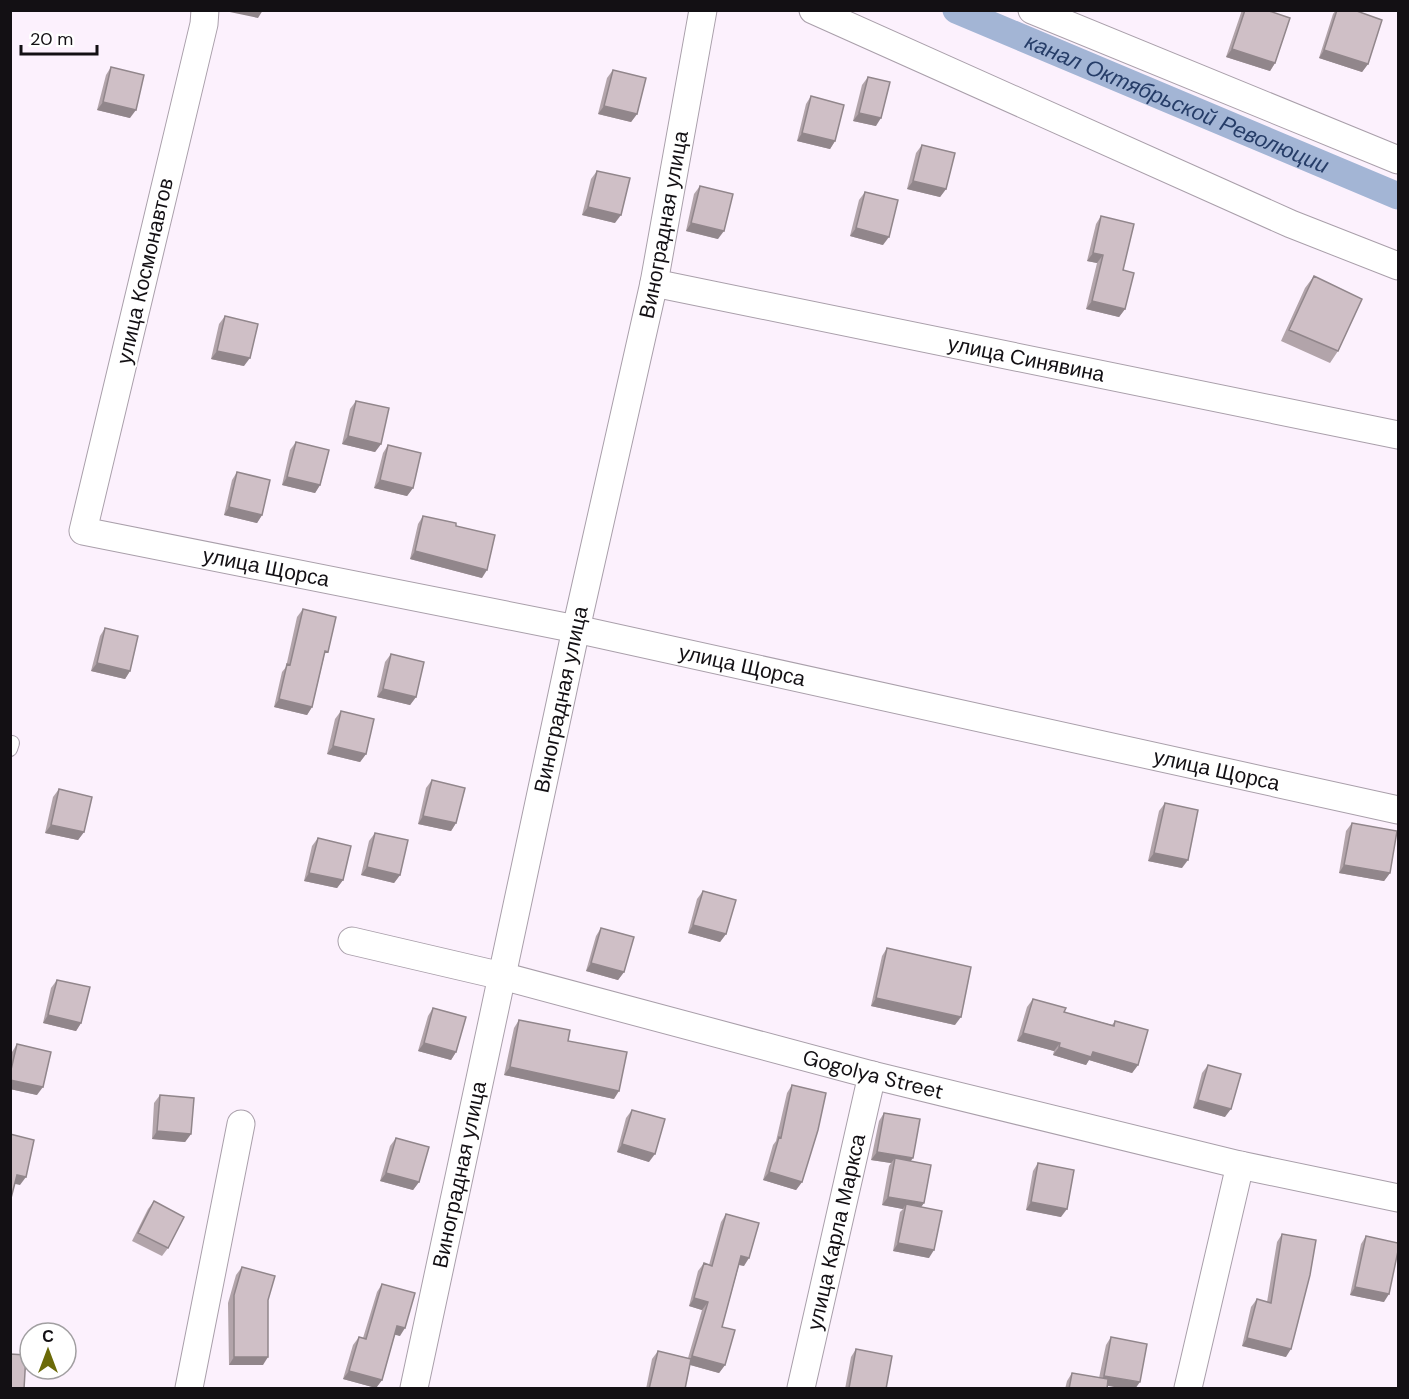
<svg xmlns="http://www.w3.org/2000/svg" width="1409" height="1399" font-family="'DM Sans',sans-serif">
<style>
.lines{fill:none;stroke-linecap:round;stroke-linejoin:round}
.canal{stroke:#a3b5d5;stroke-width:27}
.lane-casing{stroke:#a99faa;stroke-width:16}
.street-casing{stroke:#a99faa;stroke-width:29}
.lane{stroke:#fff;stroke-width:14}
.street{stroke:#fff;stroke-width:27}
.wall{fill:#b2a4aa}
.shaded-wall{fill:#91868b}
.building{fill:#cfbfc6;stroke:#91868b;stroke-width:1.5}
.labels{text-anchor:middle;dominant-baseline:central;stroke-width:4.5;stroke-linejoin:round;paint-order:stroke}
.street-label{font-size:21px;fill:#131014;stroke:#fff}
.water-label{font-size:22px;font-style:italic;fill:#263d68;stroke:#fff}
</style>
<rect width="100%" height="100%" fill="#fcf1fd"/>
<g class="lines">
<path class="canal" id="s1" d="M956,10L1398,196"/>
<defs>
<path id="lane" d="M10,749L12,743"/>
<g id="street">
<path id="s2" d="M205,10L204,24L83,531L576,629L1398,810"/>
<path d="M813,10L1291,224L1398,266"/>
<path d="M1032,10L1398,160"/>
<path id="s3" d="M654,283L1398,435"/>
<path id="s4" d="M352,941L502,976L872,1075L1240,1165L1398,1198"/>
<path d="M189,1388L241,1124"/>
<path id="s5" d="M414,1388L576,629L654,283L703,10"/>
<path id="s6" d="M801,1388L872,1075"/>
<path d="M1188,1388L1240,1165"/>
</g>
</defs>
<use href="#lane" class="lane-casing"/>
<use href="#street" class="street-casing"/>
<use href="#lane" class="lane"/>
<use href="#street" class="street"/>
</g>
<path class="wall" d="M1242,10H1266L1275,63L1270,71L1226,57Z
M1336,10H1354L1368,64L1362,72L1319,58L1333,14Z
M111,67L130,118L97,110L106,75Z
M613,70L637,114L631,122L598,114L607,78Z
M868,77L876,126L853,121L862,85Z
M811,96L835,141L830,149L797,141L806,104Z
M922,145L946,189L940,197L907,189L916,153Z
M597,171L615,223L582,215L591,179Z
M700,186L718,239L686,231L694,194Z
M865,192L883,245L850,236L859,200Z
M1101,216L1125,309L1119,317L1086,309L1097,263L1087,261L1096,224Z
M1314,276L1338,351L1330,363L1281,341L1305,288Z
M225,316L244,366L211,359L219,324Z
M356,401L381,444L375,452L342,444L350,409Z
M296,442L320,485L315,493L282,485L290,450Z
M388,445L413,488L407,496L374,488L383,453Z
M237,472L262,515L257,523L224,515L232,480Z
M423,516L456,526L482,578L410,559L418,524Z
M303,609L324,657L312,707L307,715L274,707L282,672L286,667L297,617Z
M105,628L130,671L125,679L91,671L100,636Z
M391,654L416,697L410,705L377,697L385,662Z
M341,711L366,754L360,762L327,754L335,719Z
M432,780L456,823L451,831L418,824L426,788Z
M59,789L84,832L78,840L45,833L53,797Z
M1165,803L1182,868L1148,861L1159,811Z
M1352,823L1390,873L1384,881L1339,873L1346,831Z
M375,833L400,875L394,883L361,875L369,841Z
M318,838L343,880L337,888L304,881L312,846Z
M703,891L726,934L720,942L688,933L697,899Z
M601,928L624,972L618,980L586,971L596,936Z
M887,948L955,1025L871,1006L882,956Z
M57,980L81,1023L76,1031L43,1023L51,988Z
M1033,999L1064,1012L1112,1025L1115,1021L1138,1065L1132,1073L1089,1060L1086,1065L1053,1055L1054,1051L1017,1041L1027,1007Z
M433,1008L456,1052L451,1060L418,1051L428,1016Z
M519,1020L568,1041L614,1099L504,1075L514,1028Z
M17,1044L37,1095L10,1089V1058L12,1052Z
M1208,1065L1225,1117L1193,1108L1202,1073Z
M792,1085L802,1182L796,1190L763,1180L773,1145L776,1141L787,1093Z
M160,1095L191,1134L185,1142L152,1139L154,1103Z
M632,1110L649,1162L617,1152L626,1118Z
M884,1113L911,1161L924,1203L921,1207L929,1258L893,1251L900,1212L903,1209L882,1205L889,1166L891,1163L871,1160L879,1121Z
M396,1138L419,1182L413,1190L380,1181L390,1146Z
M1038,1163L1061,1217L1026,1210L1033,1171Z
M154,1201L168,1248L162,1256L132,1241L148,1209Z
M726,1214L744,1266L739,1265L722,1327L725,1365L719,1373L690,1365L685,1389H646L652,1359L658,1351L688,1358L702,1310L689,1306L698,1271L704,1263L709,1265L721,1222Z
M1282,1234L1286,1357L1242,1346L1251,1307L1257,1299L1267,1302L1277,1242Z
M1366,1236L1384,1302L1350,1295L1361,1244Z
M242,1267L268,1300L263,1365H229L228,1303L236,1275Z
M382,1284L400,1336L395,1334L382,1380L376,1388L343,1379L353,1345L359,1337L363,1338L377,1292Z
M1111,1337L1135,1389H1125L1107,1385V1389H1065L1067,1381L1072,1373L1099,1378L1106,1345Z
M856,1349L886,1389H845L851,1357Z"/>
<path class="shaded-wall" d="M263,10L258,18L225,11V10Z
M1232,49L1275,63L1270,71L1226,57Z
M1324,50L1368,64L1362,72L1319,58Z
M103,102L136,110L130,118L97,110Z
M604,106L637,114L631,122L598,114Z
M859,113L881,118L876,126L853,121Z
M802,133L835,141L830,149L797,141Z
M913,181L946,189L940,197L907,189Z
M588,207L621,215L615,223L582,215Z
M691,223L724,231L718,239L686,231Z
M856,228L889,237L883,245L850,236Z
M1093,253L1103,255L1097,263L1087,261Z
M1092,301L1125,309L1119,317L1086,309Z
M217,351L250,358L244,366L211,359Z
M348,436L381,444L375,452L342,444Z
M287,477L320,485L315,493L282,485Z
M380,480L413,488L407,496L374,488Z
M229,507L262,515L257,523L224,515Z
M415,551L487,570L482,578L410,559Z
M97,663L130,671L125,679L91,671Z
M383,689L416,697L410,705L377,697Z
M279,699L312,707L307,715L274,707Z
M333,746L366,754L360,762L327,754Z
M423,816L456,823L451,831L418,824Z
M51,825L84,832L78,840L45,833Z
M1154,853L1188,860L1182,868L1148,861Z
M1344,865L1390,873L1384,881L1339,873Z
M367,867L400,875L394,883L361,875Z
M309,873L343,880L337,888L304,881Z
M693,925L726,934L720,942L688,933Z
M591,963L624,972L618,980L586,971Z
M876,998L961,1017L955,1025L871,1006Z
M48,1015L81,1023L76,1031L43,1023Z
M1023,1033L1060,1043L1054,1051L1017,1041Z
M424,1043L456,1052L451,1060L418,1051Z
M1059,1047L1093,1052L1138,1065L1132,1073L1089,1060L1086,1065L1053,1055Z
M510,1067L619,1091L614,1099L504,1075Z
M10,1080L43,1087L37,1095L10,1089Z
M1198,1100L1231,1109L1225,1117L1193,1108Z
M157,1131L191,1134L185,1142L152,1139Z
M622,1144L655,1154L649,1162L617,1152Z
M877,1152L913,1158L907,1166L895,1158L891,1163L871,1160Z
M769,1172L802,1182L796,1190L763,1180Z
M386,1173L419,1182L413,1190L380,1181Z
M17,1175L26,1177L20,1185L11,1183Z
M888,1197L924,1203L918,1211L906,1204L903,1209L882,1205Z
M1031,1202L1067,1209L1061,1217L1026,1210Z
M898,1243L934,1250L929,1258L893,1251Z
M741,1256L749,1258L744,1266L736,1264Z
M1355,1287L1389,1294L1384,1302L1350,1295Z
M694,1298L708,1302L702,1310L689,1306Z
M397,1326L405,1328L400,1336L392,1334Z
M1247,1338L1291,1349L1286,1357L1242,1346Z
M692,1356L725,1365L719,1373L687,1364Z
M234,1357H268L263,1365H229Z
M349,1371L382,1380L376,1388L343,1379Z
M1104,1376L1140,1382L1135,1389H1125L1098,1384Z"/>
<path class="building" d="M1245,10H1266L1290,18L1275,63L1232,49Z
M1337,10H1354L1382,20L1368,64L1324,50Z
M111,67L144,75L136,110L103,102Z
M613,70L646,78L637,114L604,106Z
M868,77L890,82L881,118L859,113Z
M811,96L844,105L835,141L802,133Z
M922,145L955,153L946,189L913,181Z
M597,171L630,178L621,215L588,207Z
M700,186L733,194L724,231L691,223Z
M865,192L898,200L889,237L856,228Z
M1101,216L1134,224L1123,270L1134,273L1125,309L1092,301L1103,255L1093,253Z
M1314,276L1362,299L1338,351L1289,330Z
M225,316L258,324L250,358L217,351Z
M356,401L389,408L381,444L348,436Z
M296,442L329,450L320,485L287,477Z
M388,445L421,453L413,488L380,480Z
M237,472L270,480L262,515L229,507Z
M423,516L456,523V526L495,535L487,570L415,551Z
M303,609L336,617L328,652L325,651L312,707L279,699L287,664L290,665Z
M105,628L138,636L130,671L97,663Z
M391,654L424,662L416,697L383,689Z
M341,711L374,719L366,754L333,746Z
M432,780L465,788L456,823L423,816Z
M59,789L92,797L84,832L51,825Z
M1165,803L1198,810L1188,860L1154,853Z
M1352,823L1397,831L1390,873L1344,865Z
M375,833L408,840L400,875L367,867Z
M318,838L351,846L343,880L309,873Z
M703,891L736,900L726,934L693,925Z
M601,928L634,937L624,972L591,963Z
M887,948L971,967L961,1017L876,998Z
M57,980L90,987L81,1023L48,1015Z
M1033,999L1066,1008L1064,1012L1114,1026L1115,1021L1148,1030L1138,1065L1093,1052L1091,1057L1059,1047L1060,1043L1023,1033Z
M433,1008L466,1017L456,1052L424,1043Z
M519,1020L570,1030L568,1041L627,1052L619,1091L510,1067Z
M17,1044L51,1052L43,1087L10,1080V1074Z
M1208,1065L1241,1074L1231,1109L1198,1100Z
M792,1085L826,1093L818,1130L802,1182L769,1172L779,1137L781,1138Z
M160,1095L194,1098L191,1134L157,1131Z
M632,1110L665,1119L655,1154L622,1144Z
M884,1113L920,1119L913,1158L877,1152Z
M10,1134L34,1140L26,1177L17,1175L10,1202Z
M396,1138L429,1147L419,1182L386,1173Z
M895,1158L931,1165L924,1203L888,1197Z
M1038,1163L1074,1170L1067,1209L1031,1202Z
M154,1201L184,1217L168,1248L138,1233Z
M906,1204L942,1211L934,1250L898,1243Z
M726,1214L759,1223L749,1258L741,1256L722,1327L735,1330L725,1365L692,1356L708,1302L694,1298L704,1263L712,1266Z
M1282,1234L1316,1240L1310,1275L1291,1349L1247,1338L1257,1299L1271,1303Z
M1366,1236L1398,1243V1251L1389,1294L1355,1287Z
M242,1267L275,1276L268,1300V1357H234V1295Z
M382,1284L415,1293L405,1328L397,1326L382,1380L349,1371L359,1337L366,1339Z
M1111,1337L1147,1344L1140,1382L1104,1376Z
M856,1349L892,1356L886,1389L849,1388Z
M658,1351L691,1359L685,1389H649Z
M10,1354L26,1355L24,1389H10Z
M1072,1373L1108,1379L1107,1389H1069Z"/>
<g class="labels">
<g class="street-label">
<text stroke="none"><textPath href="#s5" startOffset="1190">Виноградная улица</textPath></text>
<text transform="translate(145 271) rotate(-77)">улица Космонавтов</text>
<text stroke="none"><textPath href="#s3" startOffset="380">улица Синявина</textPath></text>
<text stroke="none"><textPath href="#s2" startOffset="722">улица Щорса</textPath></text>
<text stroke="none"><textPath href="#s2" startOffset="1208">улица Щорса</textPath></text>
<text stroke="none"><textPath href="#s5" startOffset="704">Виноградная улица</textPath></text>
<text stroke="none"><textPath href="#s2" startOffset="1694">улица Щорса</textPath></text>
<text stroke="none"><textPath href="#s4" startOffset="538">Gogolya Street</textPath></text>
<text stroke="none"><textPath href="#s5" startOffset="218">Виноградная улица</textPath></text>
<text stroke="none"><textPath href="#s6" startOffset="160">улица Карла Маркса</textPath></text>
</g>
<g class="water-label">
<text stroke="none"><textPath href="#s1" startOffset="240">канал Октябрьской Революции</textPath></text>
</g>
</g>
<rect width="1409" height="1399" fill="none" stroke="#131014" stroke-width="24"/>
<g transform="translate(48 1351)"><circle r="28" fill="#ffffff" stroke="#a19fa1" stroke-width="1.5"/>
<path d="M0-4.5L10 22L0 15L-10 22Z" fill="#6b6a08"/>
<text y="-9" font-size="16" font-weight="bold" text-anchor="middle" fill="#131014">С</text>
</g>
<path d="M21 45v9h76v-9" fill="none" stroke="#131014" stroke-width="3"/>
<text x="30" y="45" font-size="18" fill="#131014" stroke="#ffffff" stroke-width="4.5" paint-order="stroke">20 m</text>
</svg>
